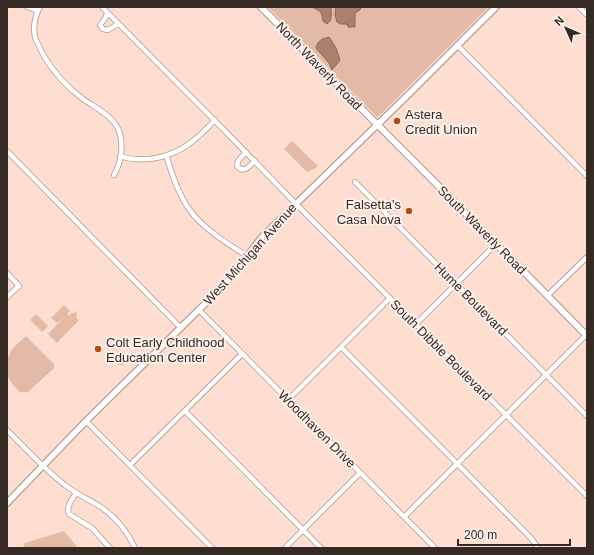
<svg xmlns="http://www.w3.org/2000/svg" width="594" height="555" font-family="Arial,sans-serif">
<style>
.green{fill:#e3baa6}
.water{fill:#ab806c;stroke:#876656}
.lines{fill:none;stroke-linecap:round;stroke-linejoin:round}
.minor-casing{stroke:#b49789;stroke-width:6}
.tertiary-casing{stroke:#b49789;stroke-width:8}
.secondary-casing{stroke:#b49789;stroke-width:8}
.minor{stroke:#fff;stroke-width:4.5}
.tertiary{stroke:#fff;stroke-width:5.5}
.secondary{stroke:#fff;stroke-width:6}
.poi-dot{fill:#b14f13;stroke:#fdf0ea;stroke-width:1.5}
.labels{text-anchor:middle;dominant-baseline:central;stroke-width:4;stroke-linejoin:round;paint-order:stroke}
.street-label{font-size:13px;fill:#342923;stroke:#fdf0ea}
.poi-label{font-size:13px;fill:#342923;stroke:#fdf0ea;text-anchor:start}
</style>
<rect width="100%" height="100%" fill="#fdded0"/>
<path class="green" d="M268,7H489L379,116L377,117Z
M292,141L318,166L316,168L307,172L284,149Z
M64,305L70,311L67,314L71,317L70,314L76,312L77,313L76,318L79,320L57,343L48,334L65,316L57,323L51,318Z
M36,314L48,326L42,332L30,320Z
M26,336L54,364V368L28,392H20L12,384L7,375V360L12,349Z
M120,350L129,359L123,365H118L112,359Z
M64,531L78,548H23L25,543Z"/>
<path class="water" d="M312,7H331C331,13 333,20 327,24L323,21C321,11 322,12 312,7Z
M336,7H361L360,10L355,13V27H348L347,24H341L337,22L335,15Z
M329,37L336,48L340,60L332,70L329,63L316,48C318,40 322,39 329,37Z"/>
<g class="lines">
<defs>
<path id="minor" d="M27,7L38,11
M40,7C35,16 33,27 35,37C37,43 41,50 44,56C54,73 67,87 83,99C94,107 108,113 116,125C125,139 122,161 114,175
M102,7L225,131L296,204L587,496
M579,7L587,15
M107,13L106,17L100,25L103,29L108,30L118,24
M457,45L587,176
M7,151L181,328
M246,152L238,161L237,166C244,174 249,166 255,161
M166,155C172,174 178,193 189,209C202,228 228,244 247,256
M120,156C126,158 131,159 136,159C156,161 179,153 194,140C202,134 208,127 215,120
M355,182L587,416
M7,273L19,286L7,297
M548,295L587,257
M199,310L435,548
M416,324L496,244
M341,347L531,538L538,548
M288,400L390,298
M185,411L321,548
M86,421L212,548
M7,430C26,449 44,469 65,485C76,494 88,499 99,506C115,516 127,531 135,548
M130,465L242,354
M76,493C72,500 66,506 69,514L92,528L110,548
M404,517L586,335
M285,548L360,473"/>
<path id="tertiary" d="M7,503L86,421L226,283C240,269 250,251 263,236L411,92L496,7"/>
<path id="secondary" d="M261,7L348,95L537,285L587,336"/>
</defs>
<use href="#minor" class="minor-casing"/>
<use href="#tertiary" class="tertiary-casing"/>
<use href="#secondary" class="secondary-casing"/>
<use href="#minor" class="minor"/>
<use href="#tertiary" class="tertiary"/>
<use href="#secondary" class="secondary"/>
</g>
<g class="poi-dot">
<circle cx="397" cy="121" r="4"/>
<circle cx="409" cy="211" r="4"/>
<circle cx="98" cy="349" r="4"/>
</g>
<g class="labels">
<g class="street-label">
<text transform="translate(319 66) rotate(46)">North Waverly Road</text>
<text transform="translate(482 230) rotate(45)">South Waverly Road</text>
<text transform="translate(250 254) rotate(-48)">West Michigan Avenue</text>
<text transform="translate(471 299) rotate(45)">Hume Boulevard</text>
<text transform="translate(441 350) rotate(45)">South Dibble Boulevard</text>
<text transform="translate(317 429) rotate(45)">Woodhaven Drive</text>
</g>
<g class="poi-label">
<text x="405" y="114">Astera<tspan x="405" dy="15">Credit Union</tspan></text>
<text x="401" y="204" text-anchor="end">Falsetta's<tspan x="401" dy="15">Casa Nova</tspan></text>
<text x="106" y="342">Colt Early Childhood<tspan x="106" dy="15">Education Center</tspan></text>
</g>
</g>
<rect width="594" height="555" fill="none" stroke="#342923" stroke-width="16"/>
<g transform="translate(566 28) rotate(315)" stroke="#fdf0ea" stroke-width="3" paint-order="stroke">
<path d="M0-3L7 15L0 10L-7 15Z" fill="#342923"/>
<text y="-6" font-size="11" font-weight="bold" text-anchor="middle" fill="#342923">N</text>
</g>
<path d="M458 539v6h112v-6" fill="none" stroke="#342923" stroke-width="2"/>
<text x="464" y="539" font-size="12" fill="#342923" stroke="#fdf0ea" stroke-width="3" paint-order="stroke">200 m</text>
</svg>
